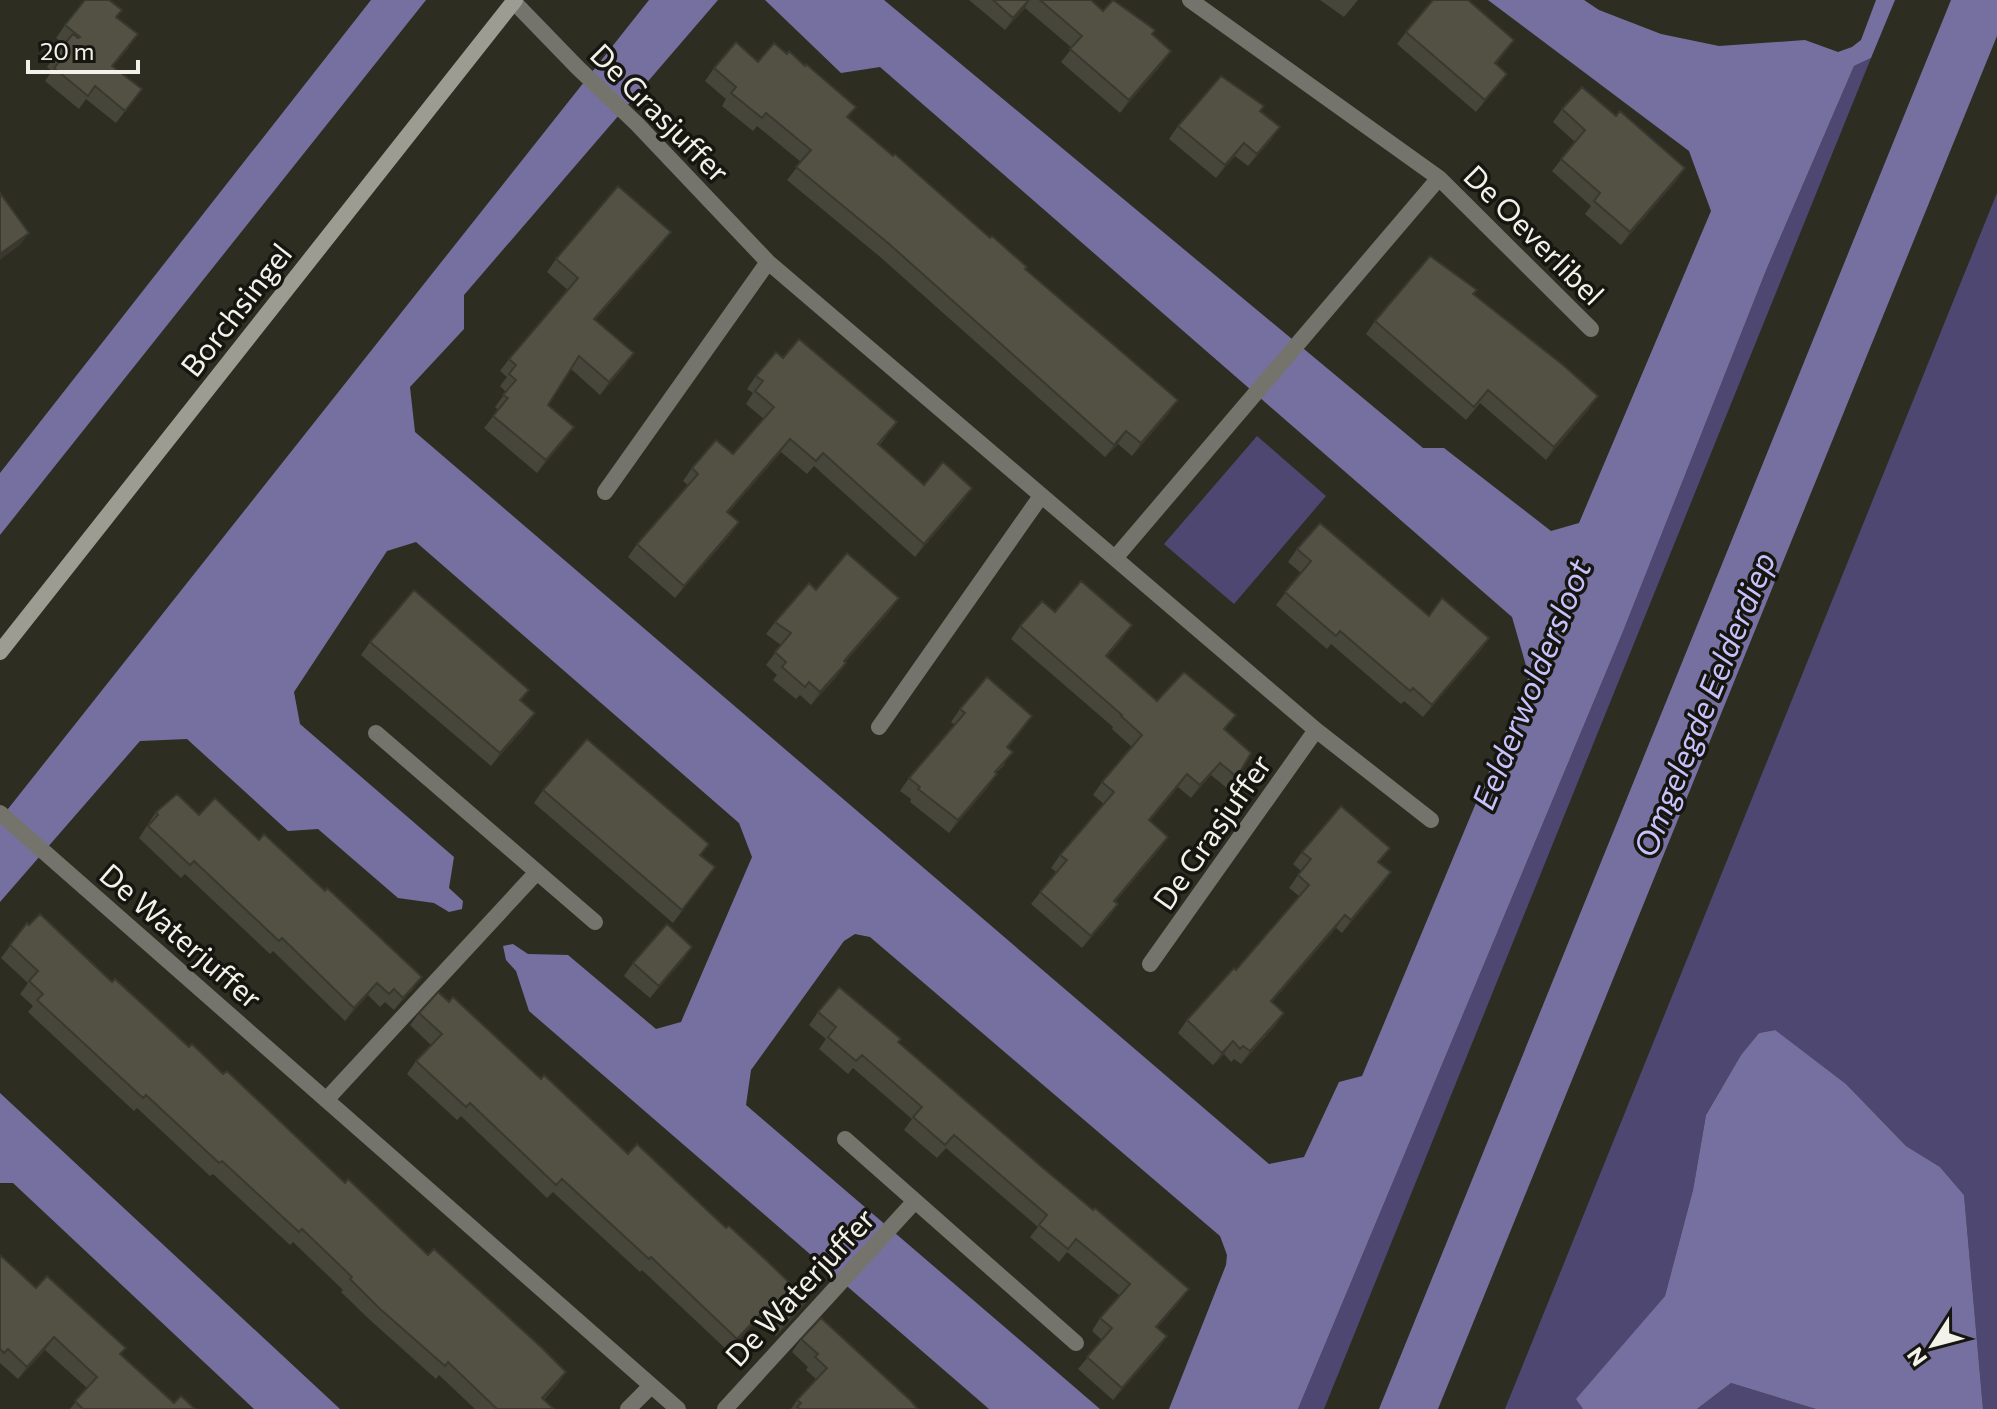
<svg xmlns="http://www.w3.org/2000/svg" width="1997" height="1409" font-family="Commissioner,sans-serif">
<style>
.green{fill:#4d4772}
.water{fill:#7670a0}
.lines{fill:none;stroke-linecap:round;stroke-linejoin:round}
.street{stroke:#74746d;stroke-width:16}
.secondary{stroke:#9d9c92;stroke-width:16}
.wall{fill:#47463a}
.shaded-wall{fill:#393930}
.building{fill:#525144;stroke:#393930;stroke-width:2}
.labels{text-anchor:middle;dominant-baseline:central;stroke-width:7;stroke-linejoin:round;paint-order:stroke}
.street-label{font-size:30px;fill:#f2f1ea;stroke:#161510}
.water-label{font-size:32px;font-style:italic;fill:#c7c1fc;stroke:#161510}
</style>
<rect width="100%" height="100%" fill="#2e2d21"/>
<path class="green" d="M1871,58L1324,1409H1298L1622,634L1767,268L1854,66Z
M1997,193V1409H1983L1964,1195L1940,1167L1906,1146L1846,1084L1774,1030L1759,1033L1741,1055L1706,1115L1693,1190L1665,1296L1577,1399L1583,1409H1505Z
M1257,436L1326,496L1234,604L1164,544Z
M1731,1383L1816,1409H1697Z"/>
<path class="water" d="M371,0H426L0,535V473Z
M649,0H718L464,295V329L410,387L415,432L1269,1164L1304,1157L1339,1082L1362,1076L1529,676L1512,617L880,67L841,73L765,0H884L1423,448H1444L1551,531L1579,523L1711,211L1689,151L1488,0H1584L1599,10L1661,34L1719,46L1805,40L1838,52L1852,47L1861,40L1876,0H1895L1871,58L1854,66L1767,268L1622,634L1298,1409H1169L1226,1265L1227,1255L1220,1236L870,937L855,934L844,941L751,1070L746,1105L1100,1409H989L529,1011L516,971L506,960L503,946L513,944L528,954L568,955L656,1029L681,1022L752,857L739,823L416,542L387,551L294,692L300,724L454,857L449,888L463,901L462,909L449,912L434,903L398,898L318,829L288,831L187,739L140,741L0,902V819Z
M1951,0H1997V36L1438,1409H1379Z
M1775,1030L1846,1084L1906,1146L1940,1167L1964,1195L1983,1409H1816L1731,1383L1697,1409H1583L1576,1399L1665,1296L1693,1190L1706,1115L1741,1055L1759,1033Z
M0,1093L340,1409H254L13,1183H0Z"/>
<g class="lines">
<path class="street" d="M1190,0L1439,178L1591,329
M513,1L578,68L637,124L768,262L1316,730L1431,820
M605,492L768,262
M1116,557L1439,178
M879,727L1041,496
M376,733L595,922
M0,813L678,1409
M1150,964L1316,730
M326,1100L537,872
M845,1139L1076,1343
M628,1409L651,1386
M725,1409L915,1201"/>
<path class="secondary" d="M0,652L515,0"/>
</g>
<path class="wall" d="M969,0H1091L1103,11L1155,30L1152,35L1162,64L1120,113L1061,62L1072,48L1025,8L1005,30Z
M1320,0H1358L1344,17Z
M116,17L129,47L113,66L142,89L116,123L86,99L79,109L45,81L52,71L47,67L64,44L56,38L65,25Z
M1406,32L1514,40L1496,64L1498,86L1476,112L1397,44Z
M758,62L848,118L1025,269L1169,413L1132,456L1118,444L1105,457L879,256L787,180L801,162L757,126L753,131L722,106L726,99L705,81L714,68Z
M1562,109L1616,116L1685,168L1676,181L1621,245L1585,214L1591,206L1552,171L1575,142L1553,122Z
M1261,111L1271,140L1248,166L1235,156L1216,178L1169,139L1178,126Z
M662,244L595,320L625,366L600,395L571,369L548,405L574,427L537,473L484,428L498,410L495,407L506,392L500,386L507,377L500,371L509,359L568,290L547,272L556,259Z
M1474,294L1589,409L1546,460L1480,403L1466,420L1366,334L1375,321Z
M783,358L897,422L879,446L924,485L972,488L963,501L915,557L814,466L807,474L781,452L728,513L730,535L675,598L628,557L637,544L688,485L683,481L692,468L733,454L764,419L746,404L753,393L747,389L756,376Z
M1297,549L1429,616L1489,638L1480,651L1423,717L1404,701L1401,704L1331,644L1327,649L1276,605L1301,573L1288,562Z
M816,590L890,611L845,662L846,663L837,676L811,705L800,695L796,699L773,680L777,675L766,665L781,645L766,634L775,622Z
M1055,612L1123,638L1107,657L1157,701L1225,730L1237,777L1228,789L1211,775L1191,798L1178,787L1150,821L1168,837L1159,850L1115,902L1118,904L1109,917L1082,948L1031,904L1056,872L1051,868L1060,855L1104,804L1093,795L1102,782L1132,747L1112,729L1113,727L1011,639L1020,626Z
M370,642L529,690L521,701L535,713L526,726L491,766L361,655Z
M960,709L1032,716L1008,748L1004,765L996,773L988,787L949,833L910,802L911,799L900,791L909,778L955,725L951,722Z
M543,790L715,867L673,923L534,803Z
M156,812L199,815L413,989L394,1010L385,1002L380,1007L368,995L345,1021L273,951L270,954L185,874L181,878L139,838Z
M1302,852L1379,863L1391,872L1382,885L1342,933L1336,928L1272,1002L1284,1013L1275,1026L1241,1064L1234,1059L1231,1062L1224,1054L1213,1065L1178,1033L1187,1020L1236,970L1299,896L1289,888L1301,871L1293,864Z
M27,923L112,982L189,1047L223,1074L345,1183L566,1372L557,1385L544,1400L554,1409H475L439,1375L436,1379L370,1320L341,1292L343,1290L293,1242L290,1245L213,1174L210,1176L137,1108L134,1111L28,1012L33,1006L20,994L28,983L1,958Z
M692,947L683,960L650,998L624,976L633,963Z
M449,1002L799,1297L796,1315L776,1336L758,1319L728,1351L642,1270L640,1272L553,1192L547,1198L461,1116L457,1120L407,1074L416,1061L431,1045L410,1025L419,1013Z
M818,1012L898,1042L1180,1301L1157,1328L1167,1336L1158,1349L1113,1400L1078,1369L1102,1340L1092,1331L1100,1318L1120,1296L1067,1252L1059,1262L1030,1237L1038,1227L946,1148L937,1158L904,1130L912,1119L853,1068L848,1074L819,1049L826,1039L809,1025Z
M0,1255L36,1288L121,1355L174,1403L195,1409H70L87,1388L45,1350L18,1379L0,1363Z
M801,1339L918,1409H791L797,1400L816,1379L806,1370L808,1367L792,1352Z"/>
<path class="shaded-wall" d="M1029,0L1025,8L1005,30L1013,18Z
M1171,51L1162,64L1120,113L1129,100Z
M1507,74L1498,86L1476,112L1485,100Z
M1280,127L1271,140L1248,166L1257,154Z
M1244,143L1235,156L1216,178L1225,165Z
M1685,168L1676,181L1621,245L1630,232Z
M671,232L662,244L585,331L594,319Z
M29,233L20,245L0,260V254Z
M634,353L625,366L600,395L609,382Z
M1598,396L1589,409L1546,460L1554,447Z
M1178,400L1169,413L1132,456L1141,443Z
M574,427L565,440L537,473L546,460Z
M1126,431L1118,444L1105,457L1114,445Z
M790,439L781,452L718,524L727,512Z
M972,488L963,501L915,557L924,544Z
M739,522L730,535L675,598L684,586Z
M899,598L890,611L835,674L844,661Z
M1132,625L1123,638L1097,668L1106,656Z
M1489,638L1480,651L1423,717L1432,705Z
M846,663L837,676L811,705L820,692Z
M535,713L526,726L491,766L500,753Z
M1032,716L1023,729L998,760L1007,747Z
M1220,763L1211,775L1191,798L1200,785Z
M997,774L988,787L949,833L958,820Z
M1187,774L1178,787L1140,833L1149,820Z
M1168,837L1159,850L1105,914L1114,901Z
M1391,872L1382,885L1342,933L1351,920Z
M1118,904L1109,917L1082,948L1091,936Z
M1345,915L1336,928L1262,1014L1271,1001Z
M692,947L683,960L650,998L659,986Z
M422,977L413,989L394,1010L403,998Z
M377,983L368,995L345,1021L354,1008Z
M1284,1013L1275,1026L1241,1064L1250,1051Z
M1233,1041L1224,1054L1213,1065L1222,1053Z
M1189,1289L1180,1301L1147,1339L1156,1327Z
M805,1303L796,1315L776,1336L785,1324Z
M767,1307L758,1319L728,1351L737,1339Z
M1167,1336L1158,1349L1113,1400L1122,1388Z
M54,1337L45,1350L18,1379L27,1367Z
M566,1372L557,1385L534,1409L542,1398Z"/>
<path class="building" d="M85,0H109L122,10L116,17L138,34L112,66L142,89L125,111L95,86L88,96L54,68L62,59L56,54L73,34L78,38L80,37L65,25Z
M993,0H1029L1013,18Z
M1040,0H1091L1103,11L1113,0L1155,30L1152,34L1171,51L1129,100L1070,49L1082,36Z
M1433,0H1468L1514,40L1495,63L1507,74L1485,100L1406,32Z
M736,42L758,62L774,43L787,54L789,51L805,66L806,64L856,107L847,117L893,156L895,154L990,238L992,236L1027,267L1025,269L1178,400L1141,443L1126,431L1114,445L888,243L796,167L811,150L766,113L762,118L731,93L736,87L714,68Z
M1221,76L1264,106L1260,111L1280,127L1257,154L1244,143L1225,165L1178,126Z
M1582,87L1616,116L1620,111L1685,168L1630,232L1594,201L1600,193L1561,159L1585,130L1562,109Z
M618,186L671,232L594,319L634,353L609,382L579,356L548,405L574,427L546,460L493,416L508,398L503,395L516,380L509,374L516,365L509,359L578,278L556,259Z
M0,193L29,233L0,254Z
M1430,256L1477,290L1473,294L1563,365L1598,396L1554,447L1488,390L1474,407L1375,321Z
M799,339L897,422L878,444L924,485L943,462L972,488L924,544L823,453L816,461L790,439L727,512L739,522L684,586L637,544L698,474L692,468L716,440L733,454L774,407L755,391L763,381L756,376L776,352L783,358Z
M1320,523L1429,616L1442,598L1489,638L1432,705L1413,688L1410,691L1340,631L1336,636L1285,592L1311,561L1297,549Z
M847,553L899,598L844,661L846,663L820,692L809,682L805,687L782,667L786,662L775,652L791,633L775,622L809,583L816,590Z
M1081,581L1132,625L1106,656L1157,701L1184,672L1236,715L1224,729L1251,753L1237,777L1220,763L1200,785L1187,774L1149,820L1168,837L1114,901L1118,904L1091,936L1040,892L1067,860L1060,855L1114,792L1102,782L1142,735L1121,716L1122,715L1020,626L1042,601L1055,612Z
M414,590L529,690L520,700L535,713L500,753L370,642Z
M987,677L1032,716L1007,747L1013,752L995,772L997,774L958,820L918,789L920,787L909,778L965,713L960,709Z
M587,739L709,844L700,855L715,867L682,910L543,790Z
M177,794L199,815L215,798L259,840L264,834L325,891L327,888L340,900L422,977L403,998L394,989L389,994L377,983L354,1008L282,938L279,941L194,861L190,865L148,826L158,815L156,812Z
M1341,806L1390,848L1378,862L1391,872L1351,920L1345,915L1271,1001L1284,1013L1250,1051L1243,1046L1240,1049L1233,1041L1222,1053L1187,1020L1234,968L1236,970L1309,885L1298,875L1311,859L1302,852Z
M40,914L112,982L115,979L189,1047L192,1044L223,1074L227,1071L345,1183L348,1179L428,1255L434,1249L541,1347L566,1372L542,1398L554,1409H497L448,1362L445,1366L379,1308L350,1279L352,1277L302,1229L299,1232L222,1161L219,1163L146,1095L143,1098L37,1000L43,994L29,981L38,971L10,945L27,923L29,925Z
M667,924L692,947L659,986L633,963Z
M839,987L901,1039L898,1042L1043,1168L1093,1210L1095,1208L1189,1289L1156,1327L1167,1336L1122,1388L1087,1357L1112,1328L1100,1318L1130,1284L1076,1239L1068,1249L1039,1225L1047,1215L954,1135L945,1145L913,1117L922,1107L862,1055L856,1061L828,1037L836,1027L818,1012Z
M438,992L449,1002L453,997L541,1079L544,1075L628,1154L637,1144L726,1228L729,1226L766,1260L801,1294L799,1297L805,1303L785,1324L767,1307L737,1339L651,1257L649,1259L562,1179L556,1185L470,1103L466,1107L416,1061L442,1034L419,1013Z
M0,1255L36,1288L47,1276L126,1348L120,1354L174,1403L181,1396L195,1409H83L75,1401L97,1377L54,1337L27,1367L8,1349L4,1353L0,1349Z
M821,1318L910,1400L918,1409H800L797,1407L801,1403L797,1400L827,1368L815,1357L818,1354L801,1339Z"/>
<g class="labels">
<g class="street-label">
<text transform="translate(661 112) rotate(45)">De Grasjuffer</text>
<text transform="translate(1535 234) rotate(45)">De Oeverlibel</text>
<text transform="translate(235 309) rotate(-52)">Borchsingel</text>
<text transform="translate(1211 831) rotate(-55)">De Grasjuffer</text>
<text transform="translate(182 935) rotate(41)">De Waterjuffer</text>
<text transform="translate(799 1286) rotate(-47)">De Waterjuffer</text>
</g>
<g class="water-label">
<text transform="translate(1530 684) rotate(-68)">Eelderwoldersloot</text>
<text transform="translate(1703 704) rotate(-68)">Omgelegde Eelderdiep</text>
</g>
</g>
<g transform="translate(1933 1345) rotate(234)" stroke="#161510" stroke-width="6" paint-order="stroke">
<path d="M0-6L14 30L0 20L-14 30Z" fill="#f2f1ea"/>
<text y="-12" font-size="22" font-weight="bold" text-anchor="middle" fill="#f2f1ea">N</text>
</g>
<path d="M28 60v12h110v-12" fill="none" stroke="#f2f1ea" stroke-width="4"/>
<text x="40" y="60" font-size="24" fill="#f2f1ea" stroke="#161510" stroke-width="6" paint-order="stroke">20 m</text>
</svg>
